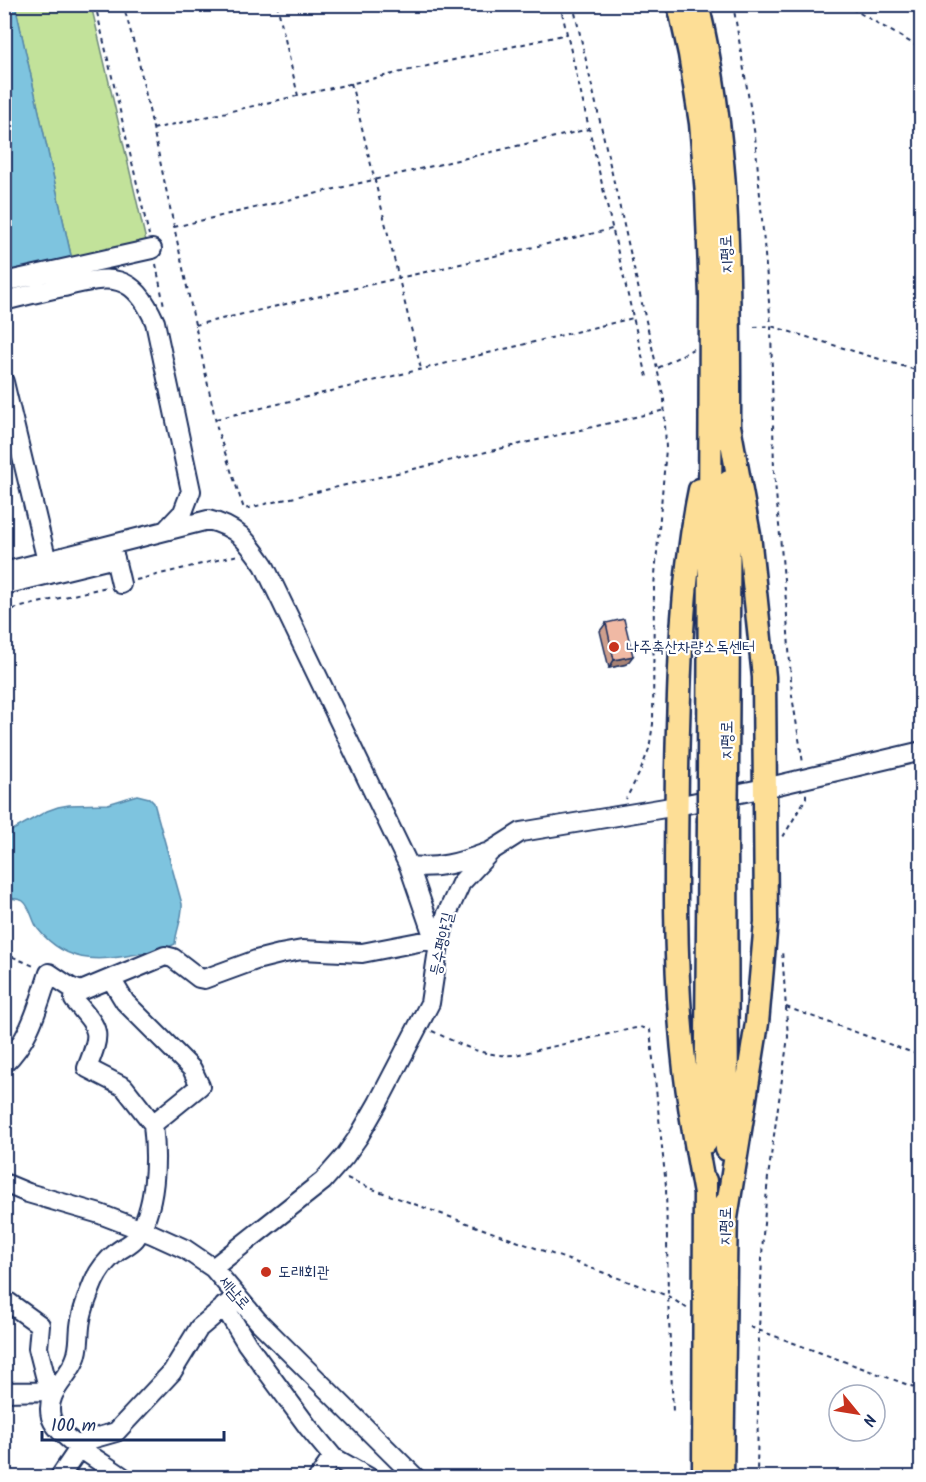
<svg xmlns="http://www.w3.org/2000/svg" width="926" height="1482" font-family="Kalam,'Poor Story',sans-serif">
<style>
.green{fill:#c2e29a;stroke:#6e887c;stroke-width:1.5}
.water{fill:#7ec4df;stroke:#5688ab;stroke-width:1.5}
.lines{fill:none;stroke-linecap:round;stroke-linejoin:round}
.minor-casing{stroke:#1b2f5e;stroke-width:22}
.major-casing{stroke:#1b2f5e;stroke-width:27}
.path{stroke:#1b2f5e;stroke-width:2;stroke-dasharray:4.5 4.5;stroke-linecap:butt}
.minor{stroke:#fff;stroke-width:18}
.major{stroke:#fdde96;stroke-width:22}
.major-bridge-casing{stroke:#1b2f5e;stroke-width:27;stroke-linecap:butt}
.major-bridge{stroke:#fdde96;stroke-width:22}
.wall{fill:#ce9f8d;stroke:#1b2f5e;stroke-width:1.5}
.shaded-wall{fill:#a88273;stroke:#1b2f5e;stroke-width:1.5}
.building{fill:#f0b9a4;stroke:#1b2f5e;stroke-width:1.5}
.poi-dot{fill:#c8321e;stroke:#fff;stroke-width:2}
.labels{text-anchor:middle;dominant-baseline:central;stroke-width:4.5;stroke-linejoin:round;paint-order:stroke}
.street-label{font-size:16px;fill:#1b2f5e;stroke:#fff}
.poi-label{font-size:16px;fill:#1b2f5e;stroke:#fff;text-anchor:start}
</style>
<rect width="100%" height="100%" fill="#fff"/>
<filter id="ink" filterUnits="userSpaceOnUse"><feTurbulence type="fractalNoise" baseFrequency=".0167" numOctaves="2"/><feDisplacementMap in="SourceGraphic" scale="12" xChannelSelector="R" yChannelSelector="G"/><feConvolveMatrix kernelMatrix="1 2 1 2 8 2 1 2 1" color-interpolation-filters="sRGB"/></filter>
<g filter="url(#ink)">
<path class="green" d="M15,5H91L147,245L72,260Z"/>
<path class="water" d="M15,4L72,260L5,272L4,5Z
M137,795L149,798L154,803L182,904C183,918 176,930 175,944L166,948C118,957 74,974 38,929C32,921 31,907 23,901C20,899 14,899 10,898L7,883L4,845L11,831L47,811L58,807L69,805L108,804Z"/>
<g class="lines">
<defs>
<path id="minor" d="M4,282L152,249
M4,301C24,296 44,291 64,287C111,275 133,272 155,322L191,491L183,512L166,530
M4,382L50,574
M112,546L121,584
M4,572L208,520C238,527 247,541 264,565L409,866L438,950
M4,585L115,558
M409,866C438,869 459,863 486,853
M111,979L125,1002L192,1069L200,1086L153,1124C157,1158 157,1209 135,1239C131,1244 122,1248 117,1252C107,1260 99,1270 94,1281C89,1293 83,1307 81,1320C78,1334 81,1347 75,1360C67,1380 45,1392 51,1417C56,1437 107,1465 124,1478
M75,990L74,1000C100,1031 102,1030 87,1068L124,1087L153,1124
M4,1064C30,1040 38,1006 49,973L70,987L81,991L165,956L173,958L199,978L204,979L256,960L280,954L302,950L362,953L434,939
M4,1183L28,1193L100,1214L152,1234L185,1249L213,1268L258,1321L416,1478
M213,1268L323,1181L345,1156L359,1136L378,1103L430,1003L438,950L446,916L461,883L491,851L521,832L677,806L765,788L922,751
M4,1299L40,1325L38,1348L49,1391
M224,1306L247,1344L308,1427L333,1457L370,1478
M4,1392L54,1391
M59,1478L82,1444L88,1440L116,1432L172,1372L199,1328L237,1296
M318,1478L333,1457"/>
<path id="major" d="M679,4L690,54L701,123L707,194L711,296L709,776
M697,4C732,147 729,295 729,440
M700,490C681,583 679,675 677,770C676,856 674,943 681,1028C685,1084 695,1139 705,1194
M727,772L729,482
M726,819L727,1149
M706,1142L709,822
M726,1218L757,1023L766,922L764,677L749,535L729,426
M704,1478L705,1181
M722,1478L726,1203"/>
</defs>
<use href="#minor" class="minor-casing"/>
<use href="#major" class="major-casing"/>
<path class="path" d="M95,4L149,235
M123,4L138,58L218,432L244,509L665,410
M277,4L298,96
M560,4L647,377
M573,4L664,399L666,449L654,586L653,724L649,749L640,772L626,799
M733,4L755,136L771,326L774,471L786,601L792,696L803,763
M844,4L922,49
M351,83L421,369
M153,129L567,34
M174,227L589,129
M156,264L164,306
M195,325L612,229
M754,327L771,326L922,372
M658,368L693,349
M915,370L922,359
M216,419L633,318
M136,580L238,555
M4,611L107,587
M783,837L806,798V792
M4,953L36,967
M786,1007L922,1056
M432,1031C462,1045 481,1057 515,1055L640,1027L650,1030L666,1186L668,1296L673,1412
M347,1178L370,1188L668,1296L688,1309
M750,1327L922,1390
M757,1478L759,1330L763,1235L768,1177L788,1037L782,950"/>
<use href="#minor" class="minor"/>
<use href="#major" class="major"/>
<defs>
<path id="major-bridge" d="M709,776V822
M726,819L727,772"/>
</defs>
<use href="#major-bridge" class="major-bridge-casing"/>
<use href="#major-bridge" class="major-bridge"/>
</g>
<path class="wall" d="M606,623L627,664L609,668L600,631Z"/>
<path class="shaded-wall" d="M633,656L627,664L609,668L614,660Z"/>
<path class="building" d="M624,619L633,656L614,660L606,623Z"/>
</g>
<g class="poi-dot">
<circle cx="614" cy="647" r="6"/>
<circle cx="266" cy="1272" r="6"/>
</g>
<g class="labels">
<g class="street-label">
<text transform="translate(727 254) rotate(-92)">지평로</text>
<text transform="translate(727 740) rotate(-90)">지평로</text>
<text transform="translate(442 944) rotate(-78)">등수평야길</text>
<text transform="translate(726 1226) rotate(-89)">지평로</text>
<text transform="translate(234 1293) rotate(49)">세남로</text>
</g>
<g class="poi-label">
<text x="626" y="647">나주축산차량소독센터</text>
<text x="278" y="1272">도래회관</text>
</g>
</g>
<rect width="926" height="1482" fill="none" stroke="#fff" stroke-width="24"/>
<rect x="12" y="12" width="902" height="1458" fill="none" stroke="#1b2f5e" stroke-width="2" filter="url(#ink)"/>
<g transform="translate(857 1413) rotate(120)"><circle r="28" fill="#ffffff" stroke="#a4acbf" stroke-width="1.5"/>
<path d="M0-4.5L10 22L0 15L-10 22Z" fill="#c8321e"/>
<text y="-9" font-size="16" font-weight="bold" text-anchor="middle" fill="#1b2f5e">N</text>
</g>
<path d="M42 1431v9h182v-9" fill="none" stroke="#1b2f5e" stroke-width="3"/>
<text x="51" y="1431" font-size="18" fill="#1b2f5e" stroke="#ffffff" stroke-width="4.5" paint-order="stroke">100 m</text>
</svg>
